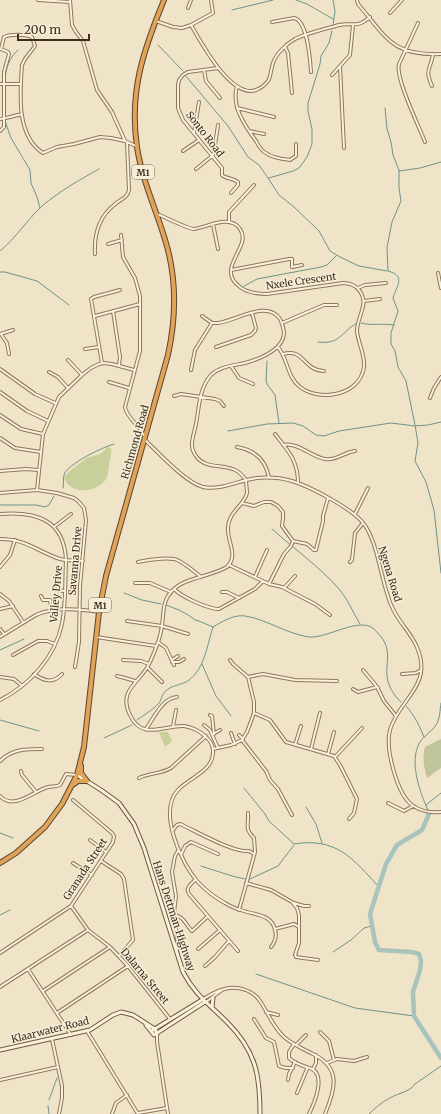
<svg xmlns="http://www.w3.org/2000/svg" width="441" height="1114" font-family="Merriweather,serif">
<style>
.green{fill:#c9cf9b}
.cemetery{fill:#bfc49a}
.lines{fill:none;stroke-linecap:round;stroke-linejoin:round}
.stream{stroke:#6f938a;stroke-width:1}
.river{stroke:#a9c4bc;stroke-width:4.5}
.street-casing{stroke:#8d765c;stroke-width:4}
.secondary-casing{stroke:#6f573f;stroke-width:5}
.highway-casing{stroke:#5b4430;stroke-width:6}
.street{stroke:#faf1dc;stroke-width:2}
.secondary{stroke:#faf1dc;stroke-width:3}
.highway{stroke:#e0a458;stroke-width:4}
.labels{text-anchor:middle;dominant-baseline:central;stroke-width:3;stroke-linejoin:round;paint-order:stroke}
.shield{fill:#f7eed8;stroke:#756857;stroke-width:1}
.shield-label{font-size:9px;font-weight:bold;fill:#3d2e20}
.street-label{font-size:10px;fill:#3d2e20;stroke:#f7eed8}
</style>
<rect width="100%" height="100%" fill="#f0e4c8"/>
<path class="green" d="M107,447L111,448C112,454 110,458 109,464C108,469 109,474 106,479C97,493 69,496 64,477L71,470L87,458L102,453Z
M159,732H168L172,741L165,747Z"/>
<path class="cemetery" d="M441,739V768L427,778C424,768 422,757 425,747Z"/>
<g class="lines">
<path class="stream" d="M296,0L307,4L333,19
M333,0L335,11L333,25
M232,10L273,0
M158,45L183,71
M185,75L228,126L248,157L259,165L268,178L279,195L294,207L319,231L330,251L340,257L359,266L387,271
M385,108L387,129L391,142L393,155L399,170V188L401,201L392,222L387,247L388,271C406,276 397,285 393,298L398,311L391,333V344L395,351L398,367L406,381L415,425L418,443L415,461L426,482L434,510L441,573
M5,115C5,94 0,65 18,50
M5,121L11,138L30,170L31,183L37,197L40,208
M399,171L420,168L441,162
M269,178L293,171L299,168L307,157L312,144V129L308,111V103L320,64L321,56L329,43L332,31
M0,251C16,238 27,220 42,206C60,191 79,180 99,169
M0,272H5L37,281L69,305
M244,286L257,279L321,267L327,265L336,256
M361,323C371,326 383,323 394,325
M318,342C340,345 341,332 357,323
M267,361L266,380L267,384L275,395L279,423
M228,431L267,424L293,423L303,426L316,435L324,436L339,431L391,423L415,426L428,425L441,422
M63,488C64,484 63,479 64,475C67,464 103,447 114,444
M0,505H36L45,507L49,505L54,496
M272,529C294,549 319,566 339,589C348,599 353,613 360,624
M124,593L142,600L161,604
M166,605L179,610L190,616L195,620L199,621L213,627
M0,650L24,639
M202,664L216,696L231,716
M406,706C415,716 419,725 424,737
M0,720L39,731
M137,720C144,715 153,710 159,703C162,699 162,693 167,690C172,685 183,685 189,680C205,668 207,645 213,627C221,622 235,614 245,616C266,619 287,634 309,637C326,639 360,616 374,629C377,632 383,638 385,643C390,654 386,664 387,676C388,686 394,696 401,702
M104,738L132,725
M244,788L265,814L269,821L294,844C337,837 353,859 379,887
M426,805L441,793
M306,807L316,824L322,843
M428,810C420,793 410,764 418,746C421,737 431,733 436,725C440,719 440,710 441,703
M0,833L13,838
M201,866L232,876L245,879
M250,879L278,866L294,845
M0,915L10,910
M333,952L351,940L364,928L372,926
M256,974L355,1008L414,1016
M49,1100L57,1078
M48,1106L49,1114
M369,1114C375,1108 382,1102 390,1098C398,1093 410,1092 415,1084L441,1066"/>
<path class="river" d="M429,814L422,830L397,845L386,864L370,914L375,942L379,950L412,952L419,954L421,961L420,970L413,992L414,1016L441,1058"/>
<defs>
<path id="street" d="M38,0L70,2
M70,0L72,25L76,32L83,41L97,90L112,112L125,141L136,146
M357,0L358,4C387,38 392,56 441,54
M188,8L191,0
M390,13L402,0
M156,21L173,27L182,28L191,25L213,13L211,0
M272,22L294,18C308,21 310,60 311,72
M418,23L399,64C395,78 419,126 425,142
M191,25C201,42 231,99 256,90C261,88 265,85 268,81C271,76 271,69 273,63C276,54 286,44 295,39C307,33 325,29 339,25C353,22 356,29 370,17
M285,47L288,53L292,93
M340,67L344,148
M218,68L188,72L183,75L179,80L178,85V108L183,120L222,168V175C226,179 233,178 238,182V185L231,193
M204,70L206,81L220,98
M332,75L350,55L353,25
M0,84H21
M237,86C231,106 245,126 256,141C259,146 261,151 266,153C272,158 282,159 290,160L296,156V144
M432,86C424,68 431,70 433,54
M237,108L274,117
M0,119L6,118L22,114
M0,131L4,127V72L9,54L8,52L1,49L4,37C10,34 25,34 32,37L35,46L25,59L22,65C20,93 16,136 43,153L57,147L74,144L100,137L111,138L125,141
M249,131L264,134
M194,133L199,102
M183,151L199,140
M196,169L212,156L214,152L218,125
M157,214C165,217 188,229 194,229C208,227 230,214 240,229C253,247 214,268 240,287C248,293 258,294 267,294L343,283C349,283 355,285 359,290C370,304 357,316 357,331C358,343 365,354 364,367C360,396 319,402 300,387C287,377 288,359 278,347
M229,222V212L254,185
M213,224L218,249
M121,235L123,257L135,278L140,296V351L125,407C127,419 140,425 144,436
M108,244L122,240
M95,254C94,235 99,217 114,205C120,199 127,199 129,190L127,143
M231,270L289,259H292V267L302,265
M438,273L441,288
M358,288L365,285L386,283
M364,301L380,299
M113,311L120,357L119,365
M95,316L140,304
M202,316L212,323H218C236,321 267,299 280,319C282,324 284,328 284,334C282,351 259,359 245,363C233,366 220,366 211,375C199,388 199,409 196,424C194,435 188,446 196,456C205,469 222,464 235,470C240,472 243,476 246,480C246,484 247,489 247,493C244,506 228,512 228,528C227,542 239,555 227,567C210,577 185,577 172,591C162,601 164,613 162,625C161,638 155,651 150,662C142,682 117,689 130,715C142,741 164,725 184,726C191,727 200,731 205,736C210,740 213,745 213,751C214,771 190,777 178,790C158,811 180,861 197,881C205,890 214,897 225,903C230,906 236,909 241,910C254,915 272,914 275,930C277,936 275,942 271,947
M282,323L324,305H337
M0,334L13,330
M1,334L7,343L9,354
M216,347L251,335L255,331L256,328L252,313
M85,349L99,347
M283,354C305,348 302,370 324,371
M68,360L82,375
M102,363L91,299L94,297L120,290
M231,366L239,378L253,384
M0,369L35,394L55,403
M191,370L195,350L212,323
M49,372L58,377L68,388
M109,382L129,388
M0,392L27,411L48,421
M174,396L181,394L215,399L220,401L224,406
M430,398L434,388L441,377
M0,415L21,429L43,434
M275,434C288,451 298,460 298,483
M0,438L15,448L41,452
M145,440C159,453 186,483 203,487C220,491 239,480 257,478C269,477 281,478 292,481C311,487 353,509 364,524C379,545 381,583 392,607C398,621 410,632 416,645C435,686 399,698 390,730C385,748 397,794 412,805C420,811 431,813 441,812
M283,445C299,442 311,457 325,459C337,461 344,452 355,451
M237,447C254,450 266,460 269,478
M0,471L26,469L39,470
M37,490L43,434L59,397L82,375L91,368L99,364L104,363L112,364L134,370
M0,493L37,490L57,493L74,498L79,502L84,508L86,520L80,586L79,642L75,667
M242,503L254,506L264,502H271L278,506L283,512V518L282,526L293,541L291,546L284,554L269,584
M0,514C35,511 64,519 66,560C65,581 66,603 62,624C55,657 30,685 0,700
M355,514L368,488
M54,527L71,514
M0,539C27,539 38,552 60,559C67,561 76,560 83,561
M293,541L307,544L314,550H316L323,521V516L328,498
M138,562C149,560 162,557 174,559C181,560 195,572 201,577
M350,562L352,560L355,533L363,523
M229,565L269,584L282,587L315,604L330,615
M0,567L10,555L15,540
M255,577L267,550
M58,582L57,590L64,591
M135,583H150L171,592
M284,588L295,576
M174,589C182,597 208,609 219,609L255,589L263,581
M222,592H227L239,598
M0,594L9,601L23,622
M41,596L43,600H50L51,606H55L56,598
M0,609L13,606
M127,621L162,626L188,634
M0,629L4,634
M0,637L36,615C53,607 80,609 99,612
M96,637L156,646
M158,642L166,648L174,665
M13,655L38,641H47L55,644
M123,660L141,661L149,664
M172,660L178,656
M172,662H179L184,659
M148,668L162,682
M363,670L378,688
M34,674C44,681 53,684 62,674
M402,674L416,673L421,670
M117,676L125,678L135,681
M0,677L14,679L22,686
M248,677L263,674L295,680L337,681
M353,689L358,692L377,687L384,701L396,716
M254,713L270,720L286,742L334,756L340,765L357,799L354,813L349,819
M210,715L212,716L214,734
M204,725L210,730L218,748
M173,727L176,710
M146,729C154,718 162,698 177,697
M231,733L235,744
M213,734L220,730
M239,735L243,739
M242,740L266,771L270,780L278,789L292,815
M295,745L301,726
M213,749L231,745L242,740L247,732L254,713V702L248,677L233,664L230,660
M311,749L320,713
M328,754L334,732
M335,757L362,728
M0,761C12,749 26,749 42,749
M21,771L22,775L36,792
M139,778C149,773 161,774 171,768L206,736
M0,796C14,811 33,791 48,787C52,786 56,787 60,785L66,774L76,775
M388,803L404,811L413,806
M173,830L177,825L180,824C196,831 233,853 249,851L254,854
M90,840L106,852
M181,855L185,846L191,842L218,854
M101,861L121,874L124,879L133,940L119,956
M73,863L92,875
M195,880C191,884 185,888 189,894L238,951
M246,883L271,890L292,902L297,908L299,915V943L295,955L296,957L318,960
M294,903L304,906H309
M71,906L88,930L110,947L128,966L170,1019
M239,910L255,852L254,838C244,828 249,826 248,813
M175,915C184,917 186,925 192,931L207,917
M275,929L294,924L299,927
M198,949L220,930
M177,951L178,945L174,912L176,896L172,872L175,856L178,851
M0,953L71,906L113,842L114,836L112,833L73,800
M205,966L215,957L229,941
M28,969L71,1035
M0,987L88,930
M43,991L110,947
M202,1000C208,996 215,992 221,990C235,985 252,989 260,1001C268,1013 273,1027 284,1037C292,1044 303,1049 313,1054C342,1068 335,1090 325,1114
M206,1002L222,990
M266,1012L278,1015
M57,1013L128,966
M254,1019L266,1038L274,1042L279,1066L286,1068H293
M87,1031L138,1114
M320,1032L329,1041L334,1060
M157,1034V1042L168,1114
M52,1039L62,1086V1098L59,1114
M294,1044L289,1052V1058C295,1064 304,1066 312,1069C326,1076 314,1104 309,1114
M296,1045L306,1035
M327,1063L337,1059L354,1061L367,1057
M313,1069L316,1063V1055
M0,1080L58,1067
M288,1080L289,1074L295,1062
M297,1093L307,1069
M138,1113L167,1108
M112,1114L116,1103L127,1095"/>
<path id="secondary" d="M77,775L101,790L119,803L134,824L144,848L183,972C195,995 210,1005 227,1022C256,1051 260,1075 260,1114
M212,1008L213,997
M146,1025L154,1035L205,1002
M153,1030L202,1000
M0,1050L90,1030L113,1015L121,1012L133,1015L155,1029L157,1034"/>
<path id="highway" d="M81,766V773L87,781
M74,784L78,781H87
M0,863L16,853L45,827L62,804L77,775L84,747L99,612L106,576L168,355C176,318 177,280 166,243C157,211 142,181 137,147C129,92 143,51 164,0"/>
</defs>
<use href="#street" class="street-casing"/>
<use href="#secondary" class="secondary-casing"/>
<use href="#highway" class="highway-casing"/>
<use href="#street" class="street"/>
<use href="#secondary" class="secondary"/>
<use href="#highway" class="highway"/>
</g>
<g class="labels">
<g class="shield">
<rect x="132" y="165" width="22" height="14" rx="3"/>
<rect x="89" y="598" width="22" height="14" rx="3"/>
</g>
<g class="shield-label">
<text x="143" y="172">M1</text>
<text x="100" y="605">M1</text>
</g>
<g class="street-label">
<text transform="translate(205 134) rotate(52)">Sonto Road</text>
<text transform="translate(301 281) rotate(-8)">Nxele Crescent</text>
<text transform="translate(135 442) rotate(-74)">Richmond Road</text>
<text transform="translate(75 561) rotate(-85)">Savanna Drive</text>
<text transform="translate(390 574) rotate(73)">Ngena Road</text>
<text transform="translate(56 594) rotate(-85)">Valley Drive</text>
<text transform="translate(85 869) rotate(-57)">Granada Street</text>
<text transform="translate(174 916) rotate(72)">Hans Dettman Highway</text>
<text transform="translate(145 976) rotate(50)">Dalarna Street</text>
<text transform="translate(50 1030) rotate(-14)">Klaarwater Road</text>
</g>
</g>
<path d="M18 34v6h71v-6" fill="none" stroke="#3d2e20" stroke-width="2"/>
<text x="24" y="34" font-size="12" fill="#3d2e20" stroke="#f7eed8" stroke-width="3" paint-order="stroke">200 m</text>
</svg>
